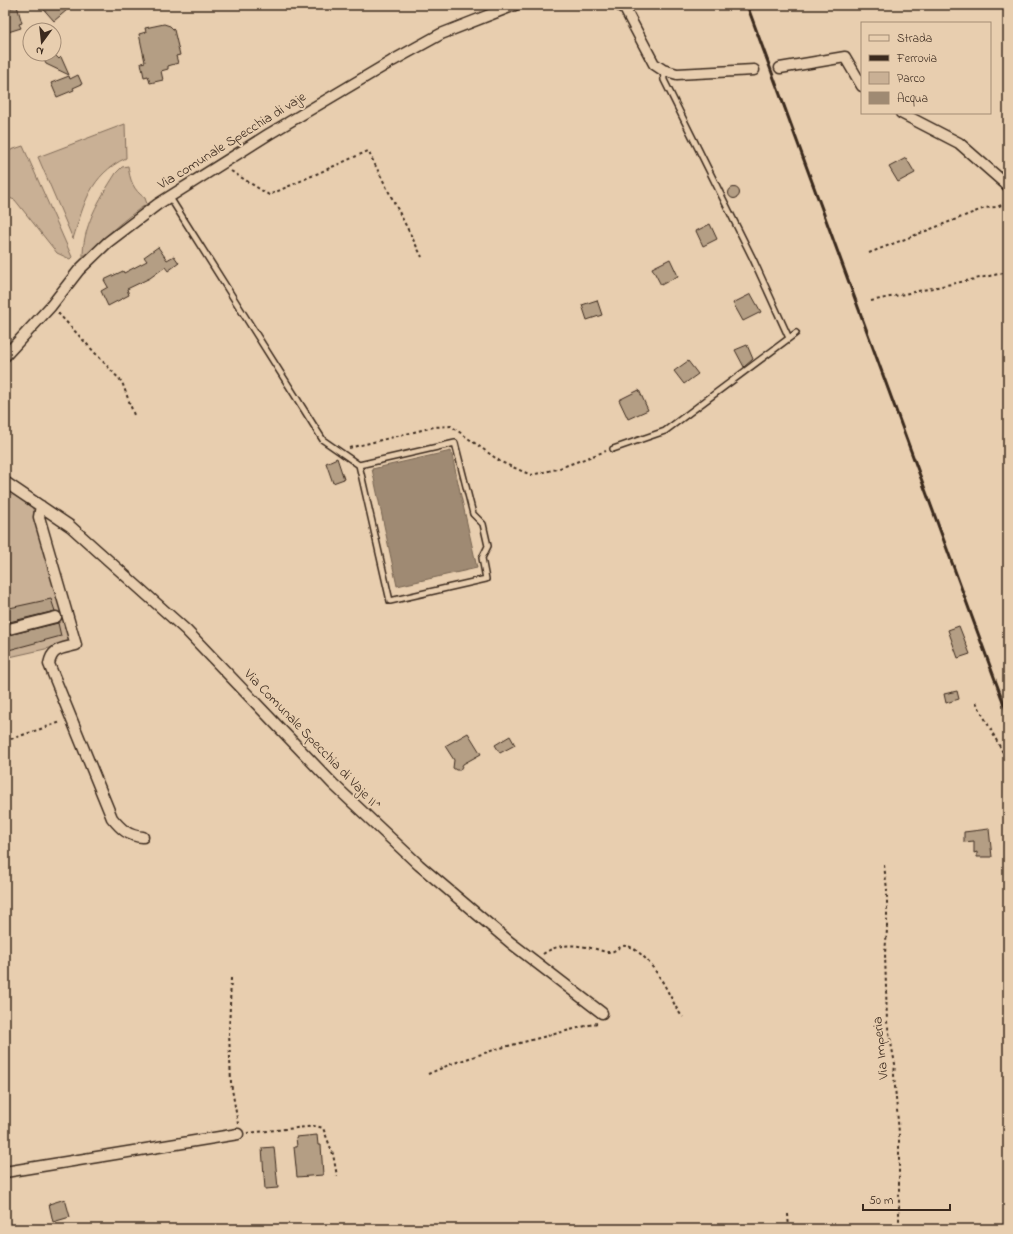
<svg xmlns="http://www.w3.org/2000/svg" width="1013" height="1234" font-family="'Indie Flower',sans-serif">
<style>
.green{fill:#c9b095;stroke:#826d5a}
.water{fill:#9f8a73;stroke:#776451}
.building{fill:#b49e84;stroke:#3b2a1e}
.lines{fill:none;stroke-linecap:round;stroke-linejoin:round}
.lane-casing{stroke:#3b2a1e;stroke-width:8}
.street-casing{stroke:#3b2a1e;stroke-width:13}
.path{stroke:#3b2a1e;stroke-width:2;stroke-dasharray:3 3;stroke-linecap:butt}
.lane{stroke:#e8ceaf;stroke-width:5}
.street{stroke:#e8ceaf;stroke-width:10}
.rail{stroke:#3b2a1e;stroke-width:3}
.labels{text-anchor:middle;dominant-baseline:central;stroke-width:4;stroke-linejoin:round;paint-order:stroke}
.street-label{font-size:14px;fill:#3b2a1e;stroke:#e8ceaf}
</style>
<rect width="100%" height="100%" fill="#e8ceaf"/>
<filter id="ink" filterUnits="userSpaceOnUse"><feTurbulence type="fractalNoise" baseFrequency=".025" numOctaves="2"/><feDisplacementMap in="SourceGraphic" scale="8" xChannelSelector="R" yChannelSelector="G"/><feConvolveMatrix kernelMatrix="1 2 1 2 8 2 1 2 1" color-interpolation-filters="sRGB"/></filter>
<g filter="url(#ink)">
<path class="green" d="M125,124L126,158C90,175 84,204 73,239L38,157Z
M23,146L72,257L70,259L57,253L15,200L9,198L5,200V152Z
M128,166C130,180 133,190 145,198L147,204C122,220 103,238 83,260C82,226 99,200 116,173L122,167Z
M5,489L32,506L72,643L5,658Z"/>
<path class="water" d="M451,451L477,568L397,586L372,469Z"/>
<path class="building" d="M40,5H62L67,10L54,21Z
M17,6L22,23L19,24L21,28L5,33V10Z
M164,24L170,26L174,30L180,55L176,56L178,63L168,66V69L161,71L163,80L150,83L148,76L144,77L141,63L145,62L139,34L146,32L145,28Z
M48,54H54L59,59L61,57L69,75L46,64L44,60Z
M78,75L82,84L73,88L74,90L57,97L51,83L69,76L70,79Z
M906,158L915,173L898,182L889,167Z
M728.5 193a5.5 5.5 0 1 1 11 0a5.5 5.5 0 1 1-11 0Z
M710,224L717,239L703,246L696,231Z
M158,247L167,260L174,256L179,263L168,271L165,267L150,278L127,289L129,295L108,306L101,291L108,287L104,280L123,271L124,273L147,261L144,257Z
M670,259L678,276L661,285L652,268Z
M751,294L761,312L743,321L733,303Z
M597,300L602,315L587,320L582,305Z
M747,345L753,359L744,367L735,350Z
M688,361L698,374L684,384L674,371Z
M639,390L648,410L628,419L619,400Z
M337,458L344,479L333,483L326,463Z
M51,599L55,611L5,623V609Z
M58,623L61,636L5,651V636Z
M959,626L970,654L958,658L948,630Z
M957,691L959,699L946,703L944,694Z
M468,733L481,754L463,764L460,770H456L453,768L454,760L445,746Z
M510,736L515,745L500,753L495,745Z
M989,829L992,857H977V852L974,853V841L964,842V832Z
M317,1135L318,1145H321L323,1175L297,1177L294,1147H297L296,1137Z
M274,1147L278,1188L265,1189L262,1148Z
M65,1199L70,1217L53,1222L49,1204Z"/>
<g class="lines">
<defs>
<path id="lane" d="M663,70L664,80L753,259L789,338
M169,196L323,440L359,465
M455,443L473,514L483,524L488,546L482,558L486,579L390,601L359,465Z
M613,449L665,431L796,333"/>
<path id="street" d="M619,5L625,9L654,64L663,70L677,74L754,70
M780,68L845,57L862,86
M901,113L959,143L1008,186
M5,356L51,306L79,270L108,242L158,204L269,134L392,61L441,34L515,5
M5,482L70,526L186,630L333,784L419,865L511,943L602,1013
M41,506L39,517L76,645C61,649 52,648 49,664L112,818C121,829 128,836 143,837
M5,630L56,617
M5,1172L238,1134"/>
</defs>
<use href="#lane" class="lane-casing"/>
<use href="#street" class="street-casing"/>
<path class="path" d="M231,171L269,195L368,151L422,257
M869,253L985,208L997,207L1008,202
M871,301L1008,272
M58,313L122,382L134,415
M349,448L434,427L451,426L501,462L531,475L557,469L606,451
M976,702L1008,762
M5,741L61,722
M884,865L887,889V930L885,953L887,1022L895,1064L894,1075L899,1133V1229
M543,954C560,942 577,945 596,949C600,950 604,952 608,952C616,953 619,944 628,946C644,951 662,979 669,994C674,1002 676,1010 683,1017
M231,978L229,1032L231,1083L238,1124
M428,1074L451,1064L500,1048L597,1023
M247,1133L316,1126L323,1128L333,1154L337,1176
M788,1214L789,1229"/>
<use href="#lane" class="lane"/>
<use href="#street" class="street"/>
<path class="rail" d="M747,5L1008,715"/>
</g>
</g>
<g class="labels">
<g class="street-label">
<text transform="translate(232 141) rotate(-32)">Via comunale Specchia di vaje</text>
<text transform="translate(312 740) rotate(46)">Via Comunale Specchia di Vaje II^</text>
<text transform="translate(881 1048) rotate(-96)">Via Imperia</text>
</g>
</g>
<rect width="1013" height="1234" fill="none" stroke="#e8ceaf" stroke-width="20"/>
<rect x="10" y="10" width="993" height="1214" fill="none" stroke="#3b2a1e" stroke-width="1.5" filter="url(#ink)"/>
<rect x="861" y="22" width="130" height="92" fill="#e8ceaf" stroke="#a38c75"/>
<rect x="869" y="35" width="20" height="6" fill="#e8ceaf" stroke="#a38c75"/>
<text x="897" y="42" font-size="12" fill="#3b2a1e">Strada</text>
<rect x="869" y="55" width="20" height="6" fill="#3b2a1e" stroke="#a38c75"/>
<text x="897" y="62" font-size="12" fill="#3b2a1e">Ferrovia</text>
<rect x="869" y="72" width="20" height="12" fill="#c9b095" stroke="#a38c75"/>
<text x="897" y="82" font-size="12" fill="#3b2a1e">Parco</text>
<rect x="869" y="92" width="20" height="12" fill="#9f8a73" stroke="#a38c75"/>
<text x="897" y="102" font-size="12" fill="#3b2a1e">Acqua</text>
<g transform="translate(42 42) rotate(195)"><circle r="19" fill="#e8ceaf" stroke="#a38c75"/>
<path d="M0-3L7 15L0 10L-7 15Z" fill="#3b2a1e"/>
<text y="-6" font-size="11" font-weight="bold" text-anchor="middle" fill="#3b2a1e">N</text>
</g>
<path d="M863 1204v6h87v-6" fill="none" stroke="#3b2a1e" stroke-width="2"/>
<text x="869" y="1204" font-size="12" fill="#3b2a1e" stroke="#e8ceaf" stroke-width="3" paint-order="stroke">50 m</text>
</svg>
